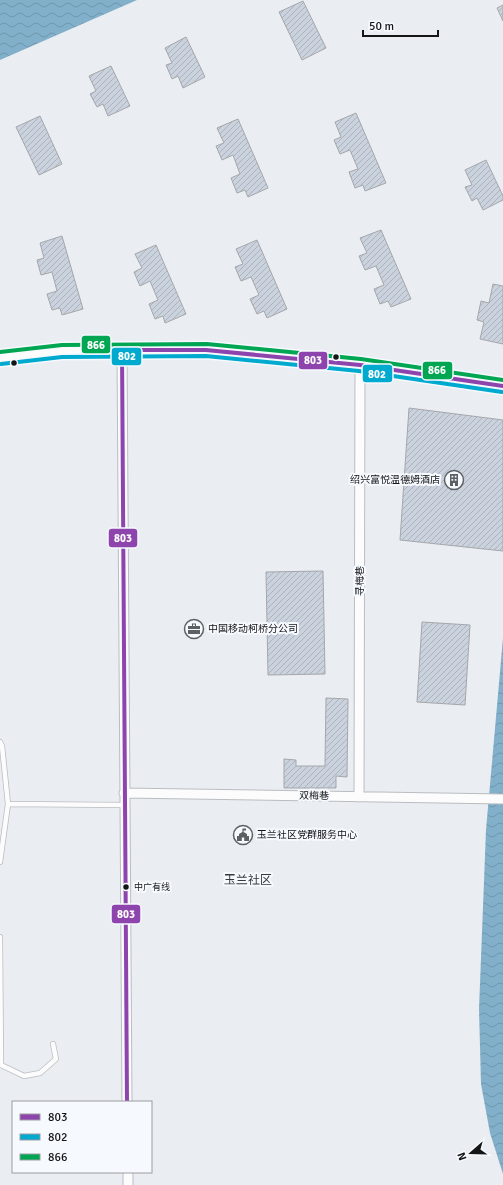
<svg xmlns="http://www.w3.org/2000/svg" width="503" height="1185" font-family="Signika,'Noto Sans SC',sans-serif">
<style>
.water{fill:url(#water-waves)}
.building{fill:url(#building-hatch);stroke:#a5a7aa}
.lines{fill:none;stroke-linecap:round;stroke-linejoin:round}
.service-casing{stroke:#babdc0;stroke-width:6}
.minor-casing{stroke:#babdc0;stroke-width:11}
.tertiary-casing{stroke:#babdc0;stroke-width:13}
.service{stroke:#fcfcfd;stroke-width:4.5}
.minor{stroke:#fcfcfd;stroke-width:9}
.tertiary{stroke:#fcfcfd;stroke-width:11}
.bus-1-casing{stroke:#f6f9fe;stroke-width:7}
.bus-2-casing{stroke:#f6f9fe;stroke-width:7}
.bus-3-casing{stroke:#f6f9fe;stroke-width:7}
.bus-1{stroke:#8e44ad;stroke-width:4}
.bus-2{stroke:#00a9ce;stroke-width:4}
.bus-3{stroke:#00a651;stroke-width:4}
.bus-dot{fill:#131517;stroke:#f6f9fe;stroke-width:1.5}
.labels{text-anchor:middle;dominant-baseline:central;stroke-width:4;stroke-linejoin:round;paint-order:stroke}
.bus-label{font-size:9px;fill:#131517;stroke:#f6f9fe;text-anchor:start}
.poi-label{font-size:10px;fill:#131517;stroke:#f6f9fe;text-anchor:start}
.street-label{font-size:10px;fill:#131517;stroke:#f6f9fe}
.quarter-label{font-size:12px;fill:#363a40;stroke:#f6f9fe}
.line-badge{stroke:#f6f9fe;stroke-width:1.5}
.badge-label{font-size:11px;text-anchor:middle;font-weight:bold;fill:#fff}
</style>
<defs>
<pattern id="water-waves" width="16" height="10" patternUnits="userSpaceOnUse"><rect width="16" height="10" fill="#82b0ca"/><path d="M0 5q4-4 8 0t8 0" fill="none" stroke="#6f96ad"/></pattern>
<pattern id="building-hatch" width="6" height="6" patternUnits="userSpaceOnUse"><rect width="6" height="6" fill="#cad2de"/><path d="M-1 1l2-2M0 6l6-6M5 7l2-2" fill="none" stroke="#adb3be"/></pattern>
</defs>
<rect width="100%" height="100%" fill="#eaedf1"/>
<path class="water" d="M0,0H137L0,60Z
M503,638V1174L490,1133L481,1084L479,1009L486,830Z"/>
<path class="building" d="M303,1L326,48L302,60L279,12Z
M503,5V21L497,8Z
M186,37L205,77L183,88L178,76L172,79L166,65L172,63L165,48Z
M111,66L130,106L108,116L103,104L97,107L90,94L96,91L89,76Z
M356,113L386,183L365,191L363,185L355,188L349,172L358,169L350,150L340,154L334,140L341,137L335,122Z
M40,116L62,164L39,175L16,127Z
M238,119L268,188L248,197L245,190L237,193L231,178L240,174L233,155L222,160L216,146L224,143L217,128Z
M486,160L503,196V200L483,210L477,198L472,201L465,187L472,185L465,170Z
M381,230L411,299L391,307L388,301L380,304L374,289L384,285L376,266L365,270L359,256L367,253L360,238Z
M62,236L83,309L62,315L60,308L52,310L47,294L57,291L52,272L41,275L37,260L44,258L40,243Z
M257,240L287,309L267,318L264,311L257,314L250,299L259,295L251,277L241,281L235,267L243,264L236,249Z
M156,245L186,314L165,323L163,316L155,319L149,304L158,300L150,281L140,286L134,272L142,268L135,254Z
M493,284L503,286V344L480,339L484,322L477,320L481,301L489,303Z
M409,408L503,420V551L400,540Z
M323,571L325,674L268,675L266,572Z
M422,622L470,625L465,705L417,702Z
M326,698L348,699L347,777L336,776V788H284V759L296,760V766H325Z"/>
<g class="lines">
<defs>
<path id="service" d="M0,742L2,746L8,804L0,862
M8,804L125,805
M0,937L1,1065L24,1076L40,1073L56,1059L53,1044"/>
<path id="minor" d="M122,350L127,1102
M124,793L503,799
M359,797L360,365
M128,1172V1185"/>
<path id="tertiary" d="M0,358L62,351L206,350L360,365L503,386"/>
</defs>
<use href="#service" class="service-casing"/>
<use href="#minor" class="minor-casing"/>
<use href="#tertiary" class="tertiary-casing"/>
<use href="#service" class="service"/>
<use href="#minor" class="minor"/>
<use href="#tertiary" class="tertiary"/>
<defs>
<path id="bus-1" d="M122,350L127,1102
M122,350H206L360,365L503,386"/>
<path id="bus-2" d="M1,364L62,357L206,356L359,371L502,392"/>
<path id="bus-3" d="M0,352L62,345L207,344L361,359L503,380"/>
</defs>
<use href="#bus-1" class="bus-1-casing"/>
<use href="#bus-2" class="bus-2-casing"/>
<use href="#bus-3" class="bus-3-casing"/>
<use href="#bus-1" class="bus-1"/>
<use href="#bus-2" class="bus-2"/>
<use href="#bus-3" class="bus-3"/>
</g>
<defs>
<symbol id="building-ring" viewBox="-11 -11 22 22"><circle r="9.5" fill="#f6f9fe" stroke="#5e6163" stroke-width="1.5"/><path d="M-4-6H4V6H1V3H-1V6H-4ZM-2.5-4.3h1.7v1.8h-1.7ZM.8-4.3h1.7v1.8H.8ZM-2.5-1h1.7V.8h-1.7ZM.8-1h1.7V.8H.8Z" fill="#5e6163"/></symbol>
<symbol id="office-ring" viewBox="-11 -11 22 22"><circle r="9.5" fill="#f6f9fe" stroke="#5e6163" stroke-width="1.5"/><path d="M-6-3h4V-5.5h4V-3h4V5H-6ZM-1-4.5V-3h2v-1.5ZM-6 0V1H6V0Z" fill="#5e6163"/></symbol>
<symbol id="civic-ring" viewBox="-11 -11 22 22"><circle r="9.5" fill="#f6f9fe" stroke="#5e6163" stroke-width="1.5"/><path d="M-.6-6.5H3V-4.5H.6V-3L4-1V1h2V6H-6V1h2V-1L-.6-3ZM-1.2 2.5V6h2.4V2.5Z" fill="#5e6163"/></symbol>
</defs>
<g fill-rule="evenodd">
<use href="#building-ring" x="443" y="469" width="22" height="22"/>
<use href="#office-ring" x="183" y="618" width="22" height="22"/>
<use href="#civic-ring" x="232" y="824" width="22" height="22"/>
</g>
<g class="bus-dot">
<circle cx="336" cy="357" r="3.5"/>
<circle cx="14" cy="363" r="3.5"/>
<circle cx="126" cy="887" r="3.5"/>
</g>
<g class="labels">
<g class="bus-label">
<text x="134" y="887">中广有线</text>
</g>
<g class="poi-label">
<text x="440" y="480" text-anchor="end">绍兴富悦温德姆酒店</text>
<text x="208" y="629">中国移动柯桥分公司</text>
<text x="257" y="835">玉兰社区党群服务中心</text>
</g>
<g class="street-label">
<text transform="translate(360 581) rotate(-90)">寻梅巷</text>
<text transform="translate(314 796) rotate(1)">双梅巷</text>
</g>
<g class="quarter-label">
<text x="248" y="880">玉兰社区</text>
</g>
</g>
<g class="line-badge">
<rect x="81" y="335" width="30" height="19" rx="4" fill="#00a651"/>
<rect x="111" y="347" width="31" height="19" rx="4" fill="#00a9ce"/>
<rect x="298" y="351" width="30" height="19" rx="4" fill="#8e44ad"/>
<rect x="422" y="361" width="31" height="19" rx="4" fill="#00a651"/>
<rect x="362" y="364" width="31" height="19" rx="4" fill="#00a9ce"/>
<rect x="108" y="528" width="30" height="20" rx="4" fill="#8e44ad"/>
<rect x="111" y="904" width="30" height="20" rx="4" fill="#8e44ad"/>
</g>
<g class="badge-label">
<text x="96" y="349">866</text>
<text x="127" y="360">802</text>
<text x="313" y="364">803</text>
<text x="437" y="374">866</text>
<text x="377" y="378">802</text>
<text x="123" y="542">803</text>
<text x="126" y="918">803</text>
</g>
<rect x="12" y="1101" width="140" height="72" fill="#f6f9fe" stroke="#9b9ea2"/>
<rect x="20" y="1114" width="20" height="6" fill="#8e44ad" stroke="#9b9ea2"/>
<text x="48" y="1121" font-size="12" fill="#131517">803</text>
<rect x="20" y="1134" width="20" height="6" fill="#00a9ce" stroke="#9b9ea2"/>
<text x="48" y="1141" font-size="12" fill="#131517">802</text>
<rect x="20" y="1154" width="20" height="6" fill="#00a651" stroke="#9b9ea2"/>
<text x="48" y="1161" font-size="12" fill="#131517">866</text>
<g transform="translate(471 1153) rotate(250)" stroke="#f6f9fe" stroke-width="3" paint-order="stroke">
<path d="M0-3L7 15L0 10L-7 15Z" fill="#131517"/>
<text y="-6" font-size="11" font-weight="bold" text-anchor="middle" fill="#131517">N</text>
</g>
<path d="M363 30v6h75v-6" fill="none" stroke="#131517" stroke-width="2"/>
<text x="369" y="30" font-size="12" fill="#131517" stroke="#f6f9fe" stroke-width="3" paint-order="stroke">50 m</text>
</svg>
